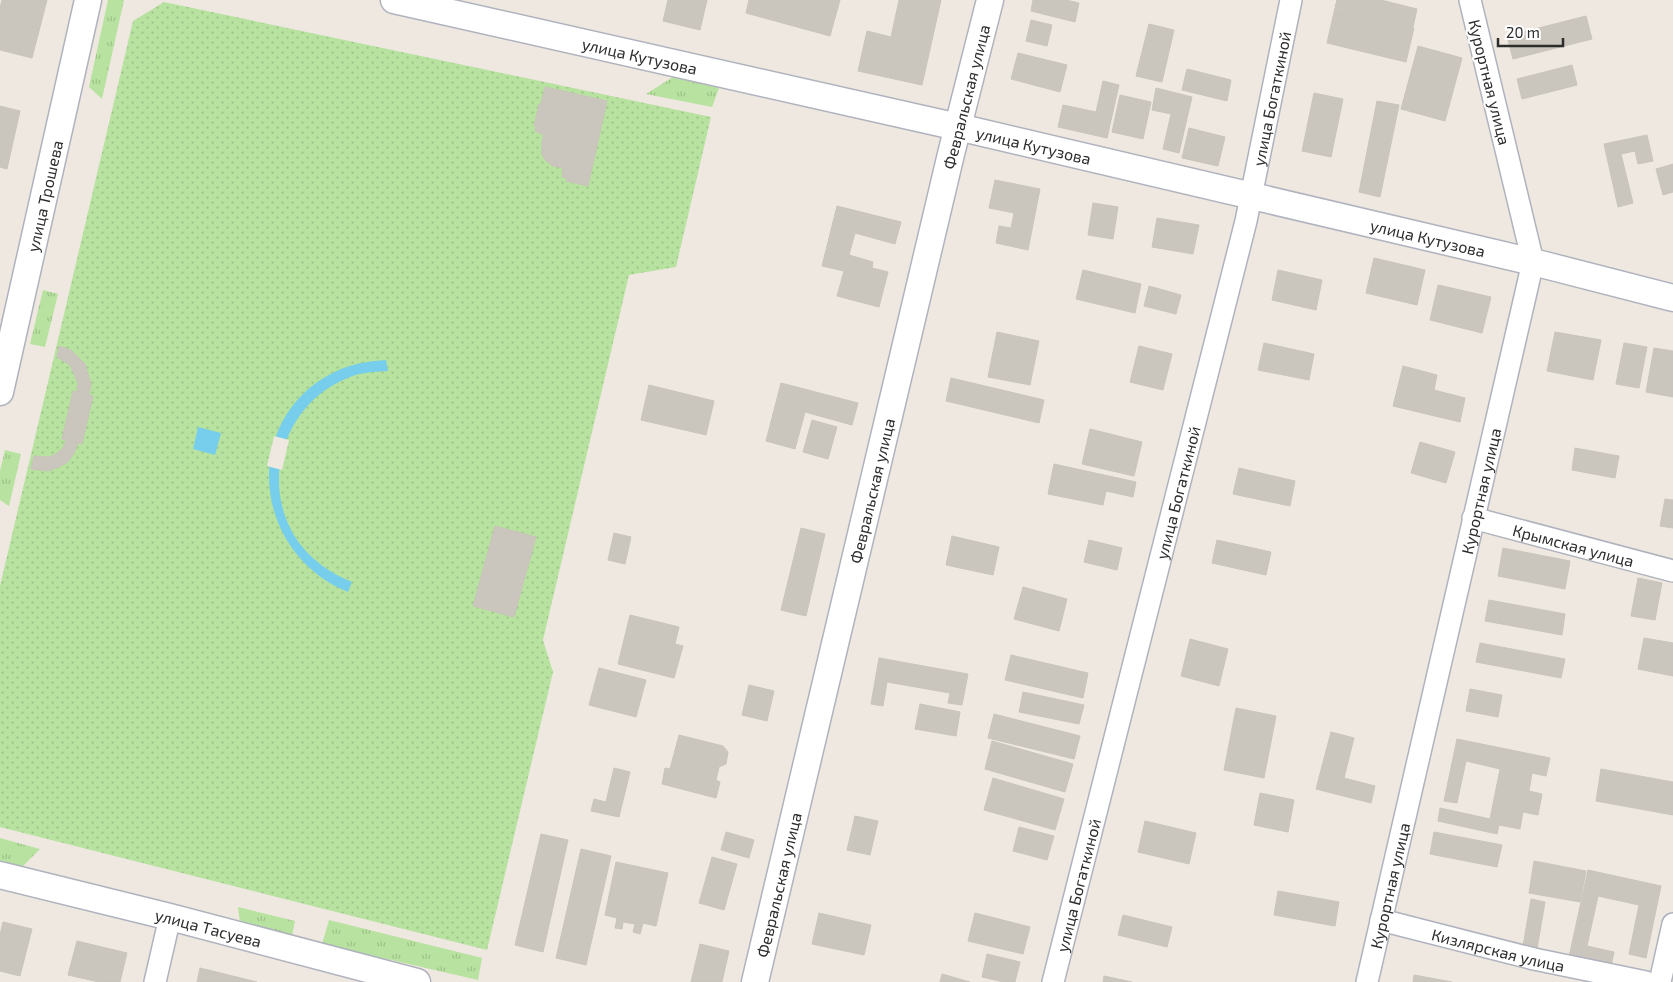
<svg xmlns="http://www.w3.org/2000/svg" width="1673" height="982" font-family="'Exo 2',sans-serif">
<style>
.grass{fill:url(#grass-tufts)}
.park{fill:url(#park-dots)}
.water{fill:#77ceec}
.pier{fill:#eee8e0}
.building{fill:#cac6be;stroke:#cac4ba}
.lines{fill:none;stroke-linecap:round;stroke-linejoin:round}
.minor-casing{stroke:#b0b3bd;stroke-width:24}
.tertiary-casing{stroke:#b0b3bd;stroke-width:29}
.minor{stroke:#fff;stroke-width:21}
.tertiary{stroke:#fff;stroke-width:26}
.labels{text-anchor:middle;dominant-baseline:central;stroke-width:4.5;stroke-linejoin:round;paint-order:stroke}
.street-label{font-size:16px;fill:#2d2d2d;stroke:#fff}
</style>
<defs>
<pattern id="grass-tufts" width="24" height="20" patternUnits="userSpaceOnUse" patternTransform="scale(1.25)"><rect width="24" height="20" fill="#b7e29f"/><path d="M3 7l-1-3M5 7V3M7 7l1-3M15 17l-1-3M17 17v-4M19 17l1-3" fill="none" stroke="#9ec289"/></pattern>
<pattern id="park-dots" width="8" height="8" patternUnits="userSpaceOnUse" patternTransform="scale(1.25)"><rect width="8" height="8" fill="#b7e29f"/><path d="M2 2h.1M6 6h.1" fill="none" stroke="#9ec289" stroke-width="1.8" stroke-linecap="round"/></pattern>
</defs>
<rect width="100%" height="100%" fill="#eee8e0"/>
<path class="grass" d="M108,0H124L102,99L89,87Z
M673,77L719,88L712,107L646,94Z
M43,290L58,294L45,347L30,344Z
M5,450L21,454L9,506L0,500V471Z
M0,838L40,849L20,869L0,864Z
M238,907L295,921L292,936L240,923Z
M329,920L482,958L478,980L322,944Z"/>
<path class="park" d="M164,2L711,117L676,267L629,275L543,640L553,672L487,950L0,827V586L133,21Z"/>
<path class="water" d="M386,360L388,371C375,372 362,372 350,377C283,402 257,486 300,544C314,562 332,574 352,582L348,592C248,551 240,412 341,369C356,363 371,361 386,360Z
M198,427L221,433L215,455L193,449Z"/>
<path class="pier" d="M274,436L289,440L282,470L267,466Z"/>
<path class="building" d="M2,0H47L32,58L0,50V8Z
M668,0H707L700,30L663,21Z
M749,0H840L830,36L746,13Z
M899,0H941L922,85L858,71L867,31L891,37Z
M1033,0H1066L1079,3L1075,22L1031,11Z
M1337,0H1381L1417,9L1413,27L1335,7Z
M1335,8L1414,28L1406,62L1327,43Z
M1586,16L1592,39L1513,59L1507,36Z
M1031,20L1052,25L1047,46L1026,41Z
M1149,24L1174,30L1162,82L1136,76Z
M1418,46L1462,58L1445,121L1401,109Z
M1018,53L1067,65L1060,92L1011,79Z
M1572,65L1577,85L1522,99L1517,79Z
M1187,69L1231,80L1227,101L1182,90Z
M1103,81L1119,85L1107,138L1058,127L1063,105L1096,112Z
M545,87L607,101L588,186L566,181L567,178L562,177L563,168L553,166L546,161L542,155V140L544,135L535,131L536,126H534L539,104H541Z
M1156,88L1192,97L1179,153L1163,149L1171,114L1152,110Z
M1314,93L1343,99L1331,157L1302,151Z
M1120,95L1151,102L1143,139L1112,132Z
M1377,101L1399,105L1380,197L1359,192Z
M0,106L20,111L7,169L0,167Z
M1189,128L1225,137L1218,166L1182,158Z
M1647,135L1653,161L1638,164L1635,151L1621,154L1633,203L1618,207L1604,144Z
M1673,164V192L1663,195L1656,169Z
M995,180L1040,189L1028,250L996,243L999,226L1011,228L1014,213L989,208Z
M1093,203L1118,207L1113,239L1088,235Z
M837,206L901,222L895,244L855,233L849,255L873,262L872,268L888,272L879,307L837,296L844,271L822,266Z
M1157,218L1199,225L1193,254L1152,247Z
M1374,258L1425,270L1417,305L1366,293Z
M1083,270L1141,284L1135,313L1076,299Z
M1278,270L1322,280L1316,310L1272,300Z
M1438,285L1491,297L1482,333L1430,320Z
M1149,286L1181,295L1176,314L1144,306Z
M997,332L1039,341L1030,385L988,377Z
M1555,332L1601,340L1593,380L1547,371Z
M1264,343L1314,354L1309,380L1258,370Z
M1624,343L1647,347L1639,388L1616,384Z
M59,346L71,350L85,364L91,384L89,395L77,392L78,383L70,365L57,357Z
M1139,346L1172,354L1163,390L1130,382Z
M1654,348L1673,351V397L1646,392Z
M1403,366L1437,375L1434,390L1465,398L1460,422L1393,406Z
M951,378L1044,400L1039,423L946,401Z
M781,383L858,403L852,425L805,412L795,449L766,441Z
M649,385L714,401L706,435L641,420Z
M73,391L93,396L82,444L62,439Z
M812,420L837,427L828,459L803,452Z
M1090,429L1142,442L1134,476L1082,464Z
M66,440L78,443L74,453L68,462L59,467L48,471L31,469L34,456L49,457L56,454L63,448Z
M1420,442L1455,452L1446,483L1411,473Z
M1575,448L1619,456L1615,478L1572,470Z
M1054,464L1136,482L1133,497L1106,491L1103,505L1048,494Z
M1239,468L1295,481L1290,506L1233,494Z
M1665,499L1673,500V528L1660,526Z
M495,526L536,537L514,617L473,606Z
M801,528L825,534L806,616L781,610Z
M614,533L631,537L625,564L608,560Z
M952,536L999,547L993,575L946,565Z
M1089,540L1122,548L1117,570L1084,562Z
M1217,540L1271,552L1266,575L1212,563Z
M1503,548L1570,561L1565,589L1498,576Z
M1638,578L1662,583L1655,620L1631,616Z
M1023,587L1067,599L1059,631L1014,619Z
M1489,600L1565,614L1562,635L1485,621Z
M630,615L679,627L675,644L683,646L674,678L618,664Z
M1644,638L1673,643V676L1638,669Z
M1190,639L1228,649L1219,686L1181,676Z
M1480,643L1565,659L1561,678L1476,662Z
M1011,655L1088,673L1083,698L1005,680Z
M879,658L968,674L962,705L948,703L950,693L887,682L883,706L871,704Z
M599,668L646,680L636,717L589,705Z
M749,685L774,691L767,721L742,715Z
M1470,689L1502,695L1498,717L1466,711Z
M1023,692L1084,705L1079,724L1019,712Z
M920,704L960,712L956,736L915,729Z
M1236,708L1276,716L1264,778L1224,770Z
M994,714L1080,736L1074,759L988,738Z
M1331,732L1354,738L1344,778L1375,786L1371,803L1316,789Z
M679,735L723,746L728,752L726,764L719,767L716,780L720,782L716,798L662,784L665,768L670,769Z
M1457,739L1550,758L1546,776L1532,773L1529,791L1542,794L1538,815L1523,812L1520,829L1499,825L1497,834L1438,821L1440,808L1490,819L1500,769L1466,761L1457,803L1444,801Z
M992,741L1073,764L1065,792L985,769Z
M614,768L630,772L619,817L591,811L594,799L606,802Z
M1601,769L1673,782V815L1596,801Z
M993,778L1064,799L1055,830L984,810Z
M1260,793L1294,800L1288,832L1254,825Z
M855,816L878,821L870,855L847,850Z
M1145,821L1196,833L1189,864L1138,852Z
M1019,827L1054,836L1047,860L1013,851Z
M726,832L754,840L749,858L721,850Z
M1434,832L1502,845L1497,867L1430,854Z
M541,834L568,840L543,952L515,945Z
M581,849L611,856L586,965L556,958Z
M712,857L737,864L724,910L699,903Z
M1534,861L1586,871L1580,902L1529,893Z
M616,862L668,873L656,926L643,923L640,934L633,932L635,924L623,922L622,929L615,928L617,918L605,915Z
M1588,870L1661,886L1646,958L1629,954L1639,905L1598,896L1587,946L1614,952L1611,966L1569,957Z
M1278,891L1339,902L1335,926L1274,915Z
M1531,899L1545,902L1537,949L1523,946Z
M819,913L871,925L864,955L812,944Z
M975,913L1030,927L1023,954L968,941Z
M1123,915L1172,927L1167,947L1118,935Z
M3,922L32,929L20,976L0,971V935Z
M77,941L127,953L120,982H99L68,975Z
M700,944L729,951L722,982H691Z
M987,954L1020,962L1015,982H1004L982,977Z
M200,968L257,982H197Z
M942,974L970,982H940Z
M1414,975L1452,982H1413Z
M1104,976L1132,982H1103Z"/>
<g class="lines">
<defs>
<g id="minor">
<path id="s1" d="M1473,518L1673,571"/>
<path id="s2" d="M1381,920L1534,959L1646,982"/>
<path d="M155,982L170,917"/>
<path id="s3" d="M1053,982L1246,221L1291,0"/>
<path id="s4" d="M1367,982L1533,262L1470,0"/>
<path d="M1660,982L1673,924"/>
</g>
<g id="tertiary">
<path id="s5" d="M394,0L958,127L1533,262L1673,298"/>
<path id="s6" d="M0,392L88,0"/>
<path id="s7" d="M0,875L170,917L417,982"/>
<path id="s8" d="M755,982L951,154L990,0"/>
</g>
</defs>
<use href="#minor" class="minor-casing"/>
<use href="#tertiary" class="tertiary-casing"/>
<use href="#minor" class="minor"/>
<use href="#tertiary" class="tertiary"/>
</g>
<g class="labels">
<g class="street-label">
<text stroke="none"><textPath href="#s5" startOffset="252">улица Кутузова</textPath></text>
<text transform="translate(1490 82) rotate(76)">Курортная улица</text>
<text stroke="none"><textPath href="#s8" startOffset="910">Февральская улица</textPath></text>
<text stroke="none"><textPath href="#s3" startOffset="910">улица Богаткиной</textPath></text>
<text stroke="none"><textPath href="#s5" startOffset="656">улица Кутузова</textPath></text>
<text stroke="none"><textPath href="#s6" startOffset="201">улица Трошева</textPath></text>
<text stroke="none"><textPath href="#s5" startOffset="1061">улица Кутузова</textPath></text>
<text stroke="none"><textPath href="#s8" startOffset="505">Февральская улица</textPath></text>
<text stroke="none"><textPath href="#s4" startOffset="504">Курортная улица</textPath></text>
<text stroke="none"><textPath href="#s3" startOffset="505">улица Богаткиной</textPath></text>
<text stroke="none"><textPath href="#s1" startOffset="104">Крымская улица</textPath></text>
<text stroke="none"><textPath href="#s8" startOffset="100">Февральская улица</textPath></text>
<text stroke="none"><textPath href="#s3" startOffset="100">улица Богаткиной</textPath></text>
<text stroke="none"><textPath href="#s4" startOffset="99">Курортная улица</textPath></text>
<text stroke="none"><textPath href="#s7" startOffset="215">улица Тасуева</textPath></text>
<text stroke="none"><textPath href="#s2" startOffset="121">Кизлярская улица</textPath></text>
</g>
</g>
<path d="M1498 38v8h65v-8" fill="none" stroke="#2d2d2d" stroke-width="2.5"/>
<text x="1506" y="38" font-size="15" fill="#2d2d2d" stroke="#ffffff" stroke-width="4" paint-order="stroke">20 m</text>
</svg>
